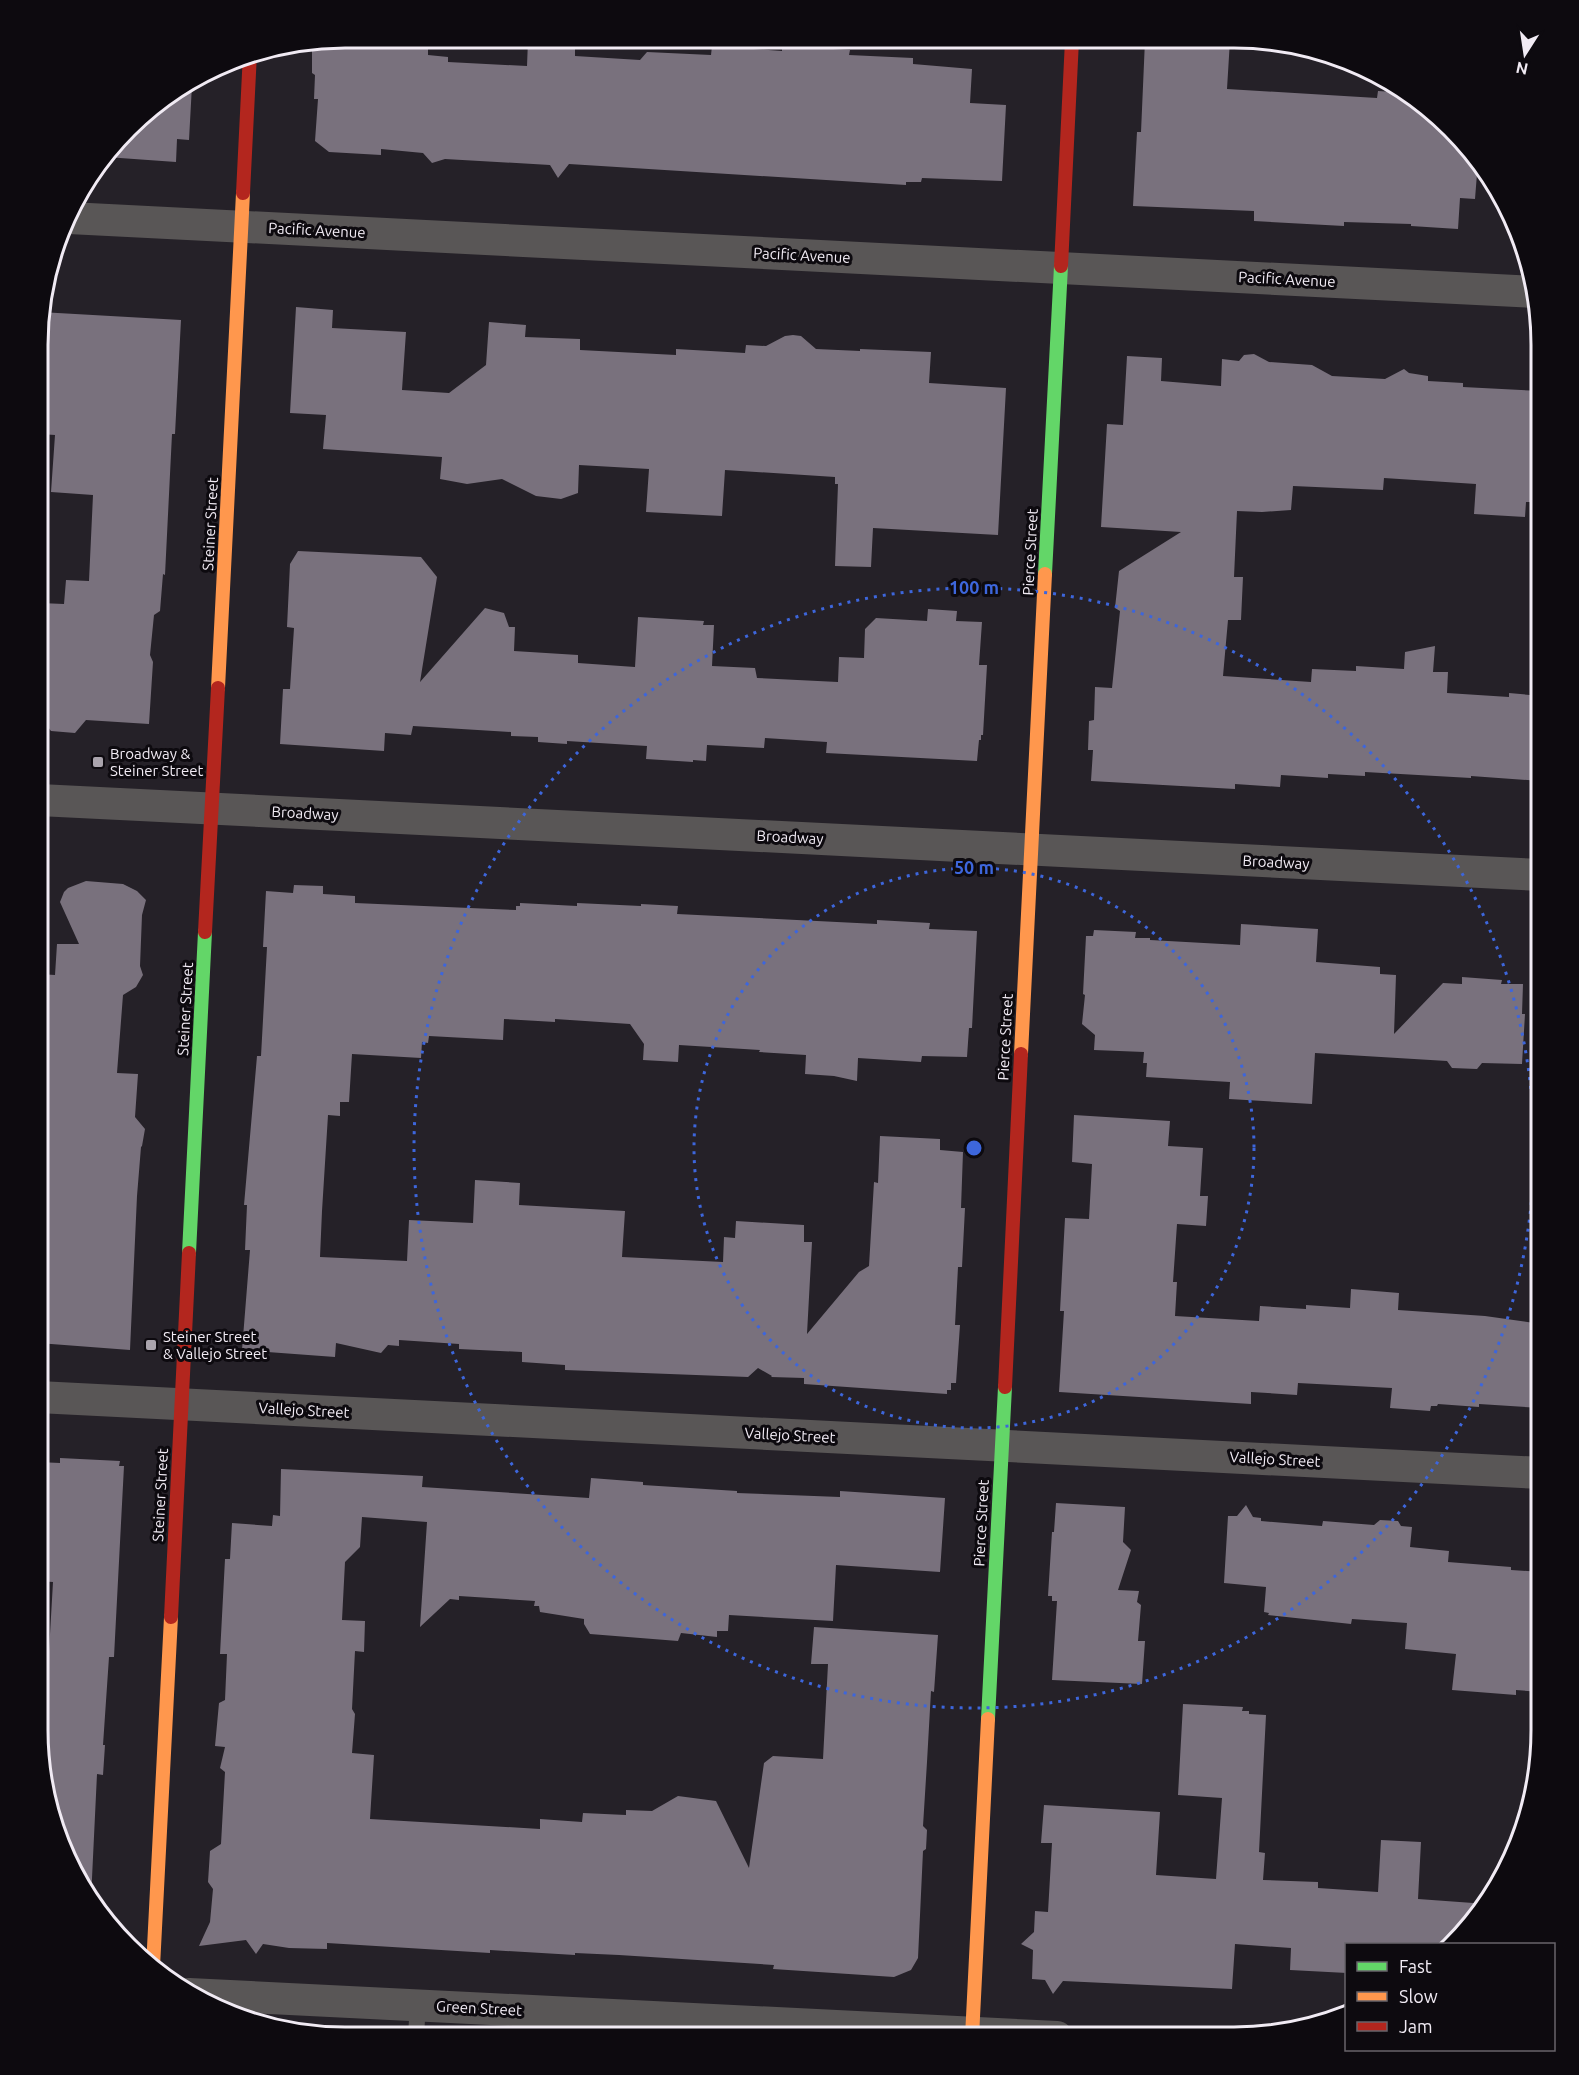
<svg xmlns="http://www.w3.org/2000/svg" width="1579" height="2075" font-family="Ubuntu,sans-serif">
<style>
.building{fill:#79717d}
.lines{fill:none;stroke-linecap:round;stroke-linejoin:round}
.lane{stroke:#595656;stroke-width:16}
.street{stroke:#595656;stroke-width:32}
.fast{stroke:#63d668;stroke-width:14}
.slow{stroke:#ff974d;stroke-width:14}
.jam{stroke:#b3261e;stroke-width:14}
.ring{fill:none;stroke:#3d66dc;stroke-width:3;stroke-dasharray:3 6}
.poi-dot{fill:#aaa4ad;stroke:#0d0a0f;stroke-width:2}
.labels{text-anchor:middle;dominant-baseline:central;stroke-width:6;stroke-linejoin:round;paint-order:stroke}
.street-label{font-size:15px;fill:#f1ebf4;stroke:#0d0a0f}
.poi-label{font-size:15px;fill:#f1ebf4;stroke:#0d0a0f;text-anchor:start}
.rim{fill:none;stroke:#f1ebf4;stroke-width:3}
.centre{fill:#3d66dc;stroke:#0d0a0f;stroke-width:3}
.ring-label{font-size:18px;text-anchor:middle;font-weight:bold;fill:#3d66dc;stroke:#0d0a0f;stroke-width:6;stroke-linejoin:round;paint-order:stroke}
</style>
<rect width="100%" height="100%" fill="#252128"/>
<path class="building" d="M345,38H393V40L428,43V55L448,57V62L527,66L528,40L575,43V56L640,60L647,52L711,55L712,46L782,51V46L850,50L849,55L913,58V64L972,69L970,103L1006,105L1002,181L922,178L921,182H906V185L569,164L558,178L550,165L445,159L432,163L423,153L381,149V155L329,152L315,141L318,99H314L315,75L312,73V43Z
M1145,40H1230L1227,89L1377,98L1378,91L1409,93L1466,142L1478,161L1475,199L1460,198L1458,229L1411,226V224L1344,222V226L1254,221V211L1133,206L1137,132H1141Z
M192,85L189,140L177,139L176,162L106,157L142,113Z
M296,307L333,310L332,328L406,332L402,390L449,393L486,365L489,322L526,325L525,337L580,339V350L676,355V349L745,353L746,345L766,346L785,336L793,335L801,336L816,349L860,351V349L931,352L929,383L1006,388L998,535L873,528L871,567L835,566L838,484H835V477L725,470L722,516L646,512L649,469L579,465L578,493L561,499L536,496L502,479L467,484L440,479L442,457L323,449L326,415L290,413Z
M40,312L181,320L175,434H172L165,575L163,574L160,611L154,615L150,655L153,662L149,724L86,720L75,733L51,731L48,727H41L42,699L39,698L40,603L64,604L66,580L89,581L93,495L51,492L55,435L40,434Z
M1254,354L1269,362L1312,365L1332,376L1385,379L1404,369L1409,373L1428,376V381L1463,383V387L1541,391V502H1526L1525,517L1474,514L1476,484L1384,478L1383,490L1293,486L1291,510L1262,512L1237,511L1234,577H1243L1241,620H1228L1223,676L1311,682L1312,669L1356,671V666L1404,669L1405,652L1435,646L1433,672H1448L1447,693L1509,697V693L1541,696V781L1471,776V778L1365,772V776L1328,774V778L1281,775L1280,787L1235,784V789L1091,781L1093,750H1088L1089,721L1094,720L1095,687L1112,688L1120,611L1115,608L1119,571L1181,532L1101,527L1107,424L1123,425L1127,356L1162,358L1161,381L1221,386L1222,359L1239,361L1244,355Z
M298,551L421,557L437,577L420,682L485,608L504,613L509,627H515L514,651L578,655V663L635,667L638,617L704,621L703,625H714L712,666L755,668L757,678L838,682L839,657L864,658L865,629L876,618L927,621L928,609L957,611L956,621L982,622L979,665H987L983,735H981V740H979L977,761L826,753L827,742L765,738L764,748L707,745L706,761L693,760V762L646,759L647,746L567,741V744L538,742V737L511,736V732L413,726L411,735L385,733L384,751L280,744L283,689H290L294,628L287,627L290,564Z
M86,881L123,884L137,891L146,900L142,915L140,966L143,975L136,987L123,995L117,1073L138,1074L135,1117L145,1129L142,1146L141,1147L137,1196L130,1350L38,1343L39,974L55,975L57,944H79L60,902L64,892L68,888Z
M294,885L323,886V894L355,896V903L516,910V906H520V903L577,906V903L641,906V904L678,906L677,914L877,924V920L930,923L929,929L977,931L972,1028H969L967,1057L922,1056L921,1062L858,1058L857,1081L834,1076L805,1074L806,1055L759,1052L760,1050L679,1045L678,1062L643,1060L644,1044L630,1024L555,1019V1022L504,1019L503,1040L429,1036L428,1043L422,1042L421,1058L352,1054L349,1102H340V1116L328,1115L322,1211L320,1257L407,1261L409,1220L473,1223L475,1180L520,1183L519,1205L625,1211L622,1257L723,1262L724,1237L735,1238L736,1221L804,1225V1242H812L807,1334L859,1272L869,1266L874,1182L878,1183L880,1136L940,1139V1150L963,1152L961,1208H965L962,1267H958L955,1325H960L956,1383H951V1390H947V1394L804,1384V1378L771,1377L772,1376L758,1368L748,1377L565,1370V1365L522,1362V1352L459,1349V1344L399,1340V1346L388,1345L381,1353L336,1343L335,1357L242,1350L250,1250H245L247,1205H244L257,1056H261L267,947H263L266,891L293,893Z
M1241,924L1318,929L1316,962L1380,967V974L1396,975L1394,1034L1443,983L1462,984V977L1502,980L1501,984H1523L1522,1014H1525L1522,1064L1482,1063L1477,1069L1452,1068L1447,1061L1315,1053L1312,1104L1229,1099L1230,1082L1146,1077L1147,1063H1143L1144,1052L1094,1050L1095,1035L1082,1024L1085,995L1083,994L1086,936H1093L1094,930L1136,932L1135,938H1150V940L1240,945Z
M1074,1115L1170,1121L1168,1146L1203,1148L1200,1196H1208L1206,1226L1177,1224L1173,1282H1177L1175,1316L1259,1321L1260,1306L1306,1309V1305L1350,1308L1351,1289L1399,1293L1398,1310L1485,1316L1541,1324V1408L1479,1404V1407L1438,1404L1437,1406H1431L1430,1411L1390,1408L1392,1388L1298,1383L1297,1395L1251,1392V1404L1059,1392L1064,1311H1060L1065,1218L1089,1219L1092,1164L1072,1162Z
M60,1458L120,1461L119,1466H124L114,1657H109L103,1745H105L103,1775L97,1774L91,1899L69,1867L48,1810L38,1731V1686H47L53,1582L38,1581V1462L60,1463Z
M281,1469L423,1476L422,1487L589,1498L591,1478L643,1482V1485L737,1491V1493L840,1497V1491L945,1498L940,1572L836,1565L833,1621L729,1615L728,1631H717V1637L681,1633L678,1641L590,1634L584,1624V1619L540,1612L539,1606H534L535,1601L459,1596V1600L450,1599L420,1627L427,1522L362,1517L360,1547L345,1562L342,1620L365,1621L364,1652L355,1651L352,1709L355,1714L352,1753L374,1755L370,1819L540,1829V1819L582,1822L583,1813L626,1815V1810L652,1811L678,1796L716,1801L749,1868L764,1763L773,1756L823,1759L828,1664H811L814,1627L938,1635L934,1692L931,1691L927,1762L923,1826L927,1830L926,1849L923,1851L918,1958L911,1970L894,1977L773,1969L774,1965L619,1955L575,1953V1955L490,1950V1953L327,1943V1949L289,1948L263,1944L256,1954L246,1940L199,1946L210,1922L213,1889L208,1882L210,1851L221,1844L225,1772L220,1768L225,1747L215,1746L219,1703L225,1700L227,1654H220L225,1559H230L232,1523L272,1526L273,1515L280,1516Z
M1056,1503L1125,1507L1123,1542L1131,1550L1118,1590L1139,1591L1137,1602L1141,1605L1138,1641H1145L1142,1684L1052,1680L1057,1601H1052V1596H1048L1052,1532H1054Z
M1246,1505L1253,1517L1261,1518V1521L1322,1526L1323,1521L1374,1525L1380,1520L1398,1521L1401,1526L1412,1527L1410,1547L1449,1551L1448,1562L1511,1567V1570L1541,1572V1692L1516,1690V1695L1452,1690L1456,1654L1405,1649L1407,1623L1352,1619L1351,1624L1268,1615L1269,1613L1264,1612L1266,1587L1224,1583L1228,1516H1237Z
M1183,1704L1243,1707L1242,1711H1249V1714L1266,1715L1259,1852L1265,1853L1263,1880L1318,1882V1888L1378,1892L1381,1840L1421,1842L1418,1899L1487,1904L1452,1944H1347V1973L1290,1970L1291,1948L1235,1944L1232,1989L1063,1981L1053,1994L1045,1980L1032,1979L1033,1950L1021,1944L1034,1932L1035,1911L1048,1912L1052,1843H1041L1044,1805L1160,1812L1156,1875L1216,1879L1222,1798L1178,1795Z"/>
<g class="lines">
<path class="lane" d="M416,2035L418,2005
M540,2036L541,2011"/>
<path class="street" d="M69,218L1535,292
M39,800L1541,875
M38,1397L1541,1473
M189,1994L1057,2037"/>
<path class="fast" d="M1045,574L1061,266
M189,1253L205,932
M988,1719L1005,1387"/>
<path class="slow" d="M218,688L243,193
M1021,1054L1045,574
M153,1967L171,1617
M972,2037L988,1719"/>
<path class="jam" d="M243,193L250,53
M1061,266L1072,40
M205,932L218,688
M1005,1387L1021,1054
M171,1617L189,1253"/>
</g>
<g class="ring">
<circle cx="974" cy="1148" r="280"/>
<circle cx="974" cy="1148" r="560"/>
</g>
<g class="poi-dot">
<rect x="92" y="756" width="12" height="12" rx="3"/>
<rect x="145" y="1339" width="12" height="12" rx="3"/>
</g>
<g class="labels">
<g class="street-label">
<text transform="translate(317 230) rotate(3)">Pacific Avenue</text>
<text transform="translate(802 255) rotate(3)">Pacific Avenue</text>
<text transform="translate(1287 279) rotate(3)">Pacific Avenue</text>
<text transform="translate(210 524) rotate(-87)">Steiner Street</text>
<text transform="translate(1030 552) rotate(-87)">Pierce Street</text>
<text transform="translate(305 813) rotate(3)">Broadway</text>
<text transform="translate(790 837) rotate(3)">Broadway</text>
<text transform="translate(1276 862) rotate(3)">Broadway</text>
<text transform="translate(185 1009) rotate(-87)">Steiner Street</text>
<text transform="translate(1005 1037) rotate(-87)">Pierce Street</text>
<text transform="translate(304 1410) rotate(3)">Vallejo Street</text>
<text transform="translate(790 1435) rotate(3)">Vallejo Street</text>
<text transform="translate(1275 1459) rotate(3)">Vallejo Street</text>
<text transform="translate(160 1495) rotate(-87)">Steiner Street</text>
<text transform="translate(981 1523) rotate(-87)">Pierce Street</text>
<text transform="translate(479 2008) rotate(3)">Green Street</text>
</g>
<g class="poi-label">
<text x="110" y="753">Broadway &amp;<tspan x="110" dy="17">Steiner Street</tspan></text>
<text x="163" y="1336">Steiner Street<tspan x="163" dy="17">&amp; Vallejo Street</tspan></text>
</g>
</g>
<path d="M0 0H1579V2075H0ZM345 48H1234A297 297 0 0 1 1531 345V1730A297 297 0 0 1 1234 2027H345A297 297 0 0 1 48 1730V345A297 297 0 0 1 345 48Z" fill="#0d0a0f" fill-rule="evenodd"/>
<path class="rim" d="M345 48H1234A297 297 0 0 1 1531 345V1730A297 297 0 0 1 1234 2027H345A297 297 0 0 1 48 1730V345A297 297 0 0 1 345 48Z"/>
<circle cx="974" cy="1148" r="9" class="centre"/>
<g class="ring-label">
<text x="974" y="594">100 m</text>
<text x="974" y="874">50 m</text>
</g>
<rect x="1345" y="1943" width="210" height="108" fill="#0d0a0f" stroke="#68646b" stroke-width="1.5"/>
<rect x="1357" y="1962" width="30" height="9" fill="#63d668" stroke="#68646b" stroke-width="1.5"/>
<text x="1399" y="1973" font-size="18" fill="#f1ebf4">Fast</text>
<rect x="1357" y="1992" width="30" height="9" fill="#ff974d" stroke="#68646b" stroke-width="1.5"/>
<text x="1399" y="2003" font-size="18" fill="#f1ebf4">Slow</text>
<rect x="1357" y="2022" width="30" height="9" fill="#b3261e" stroke="#68646b" stroke-width="1.5"/>
<text x="1399" y="2033" font-size="18" fill="#f1ebf4">Jam</text>
<g transform="translate(1525 54) rotate(192)" stroke="#0d0a0f" stroke-width="4.5" paint-order="stroke">
<path d="M0-4.5L10 22L0 15L-10 22Z" fill="#f1ebf4"/>
<text y="-9" font-size="16" font-weight="bold" text-anchor="middle" fill="#f1ebf4">N</text>
</g>
</svg>
